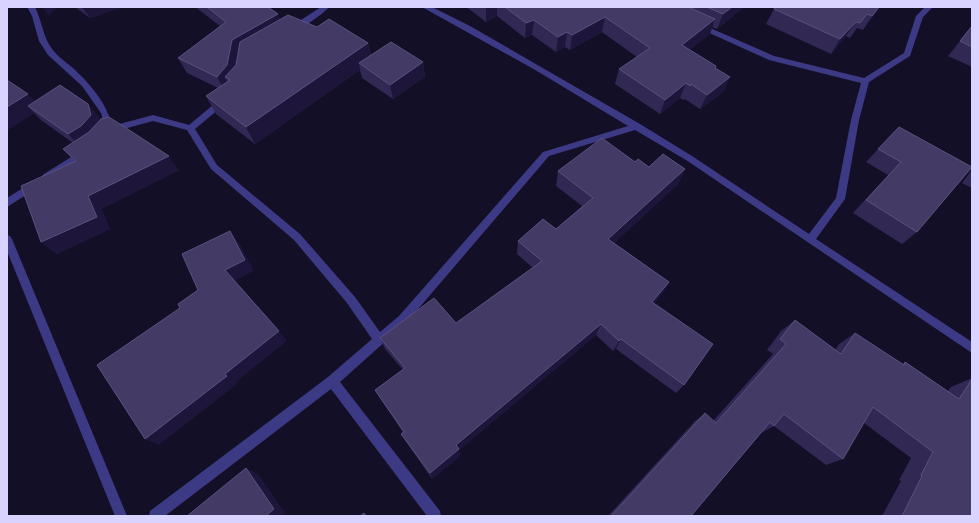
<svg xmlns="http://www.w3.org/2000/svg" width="979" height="523" font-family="'IBM Plex Sans',sans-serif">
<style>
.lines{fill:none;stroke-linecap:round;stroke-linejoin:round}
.street{fill:#3d3a85;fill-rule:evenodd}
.wall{fill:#312854}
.shaded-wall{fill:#1d163a}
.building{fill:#433a66;stroke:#5a527e}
</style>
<rect width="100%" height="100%" fill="#130f26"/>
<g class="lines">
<path class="street" d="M27,7H35C42,21 43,37 52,49C58,57 66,62 73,68C90,84 107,103 112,126L153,115L189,125L219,100H225L226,102L225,104L195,129L217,165L300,234L355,297L380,332L399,316L543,152L628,126L537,71L422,7H432L470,26L640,124L692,156L809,234L836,198L851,120L861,83L769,60L694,26L698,24H701L774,56L864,78L904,53L916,16L925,7H933L923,17L910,56L869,82L859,120L845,199L816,239L972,342V353L686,160L635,130L549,156L407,322L340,382L440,511L441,516H427L331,389L165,516H149L150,511L328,377L372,339L347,303L294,240L211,169L187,130L153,121L109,133L106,132L101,113L82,86L48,55L39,41L32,16Z
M321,7H329C323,14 299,32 290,31V27Z
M84,149L87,150L88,152L87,154L50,178H44L42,176L44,174Z
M34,181L37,182L39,185L37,188L7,207V198Z
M7,235L10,236L12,239L127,516H115L7,251Z"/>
</g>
<path class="wall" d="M75,7H122L90,18Z
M197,7H268L280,19L317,27L368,43L371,55L423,62L425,77L393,99L362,78L360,70L255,144L216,114L206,96L218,88L187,73L178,58L220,26L198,9Z
M465,7H744L717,29L712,27L710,34L689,50L716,66V68L730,77L723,92L700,109L685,99L684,100L680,98L660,114L615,84L619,69L637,57L602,32L570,50L565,47L556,52L532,35L525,38L497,16L486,22L469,9Z
M880,7L863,30L857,28L850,38L846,36L831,54L766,24L774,9Z
M972,26V67L948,56Z
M7,80L35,101L100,118L101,120L179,170L101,209L110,229L57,254L41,242L75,161L63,149L73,143L41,120L34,113L7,130Z
M899,127L917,232L902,244L853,213L888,175L866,162Z
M635,162L649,167L685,169L678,184L614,243L669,282L662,294L654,303L684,385L676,393L616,349L613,351L596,335L459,450L460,456L432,479L405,440L401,434L403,432L380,398L375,390L403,370L385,349L380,338L456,323L533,268L517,254L518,241L556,229L582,206L556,186L558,171Z
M972,170V188L962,183Z
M795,320L835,350L839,344L855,333L902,364L905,362L948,391L951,387L972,378V516H882L901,481L899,480L911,458L864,423L843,459L826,465L774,426L761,433L691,516H608L695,421L705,413L713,421L773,354L767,350L781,331Z"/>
<path class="shaded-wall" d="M42,7H57L49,16Z
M82,7H122L90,18Z
M486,7H497V16L486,22Z
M732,7H744L717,29L723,14Z
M879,7H880L863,30L872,16Z
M278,14L284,29L230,80L225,77L229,86L225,91L217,77L232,40Z
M605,17L602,32L570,50L572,35Z
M715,19L710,34L677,59L682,45Z
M534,20L532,35L525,38L526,23Z
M856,22L846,36L831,54L840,39Z
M567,32L565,47L556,52L558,37Z
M368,43L372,62L359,63L360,70L255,144L246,127Z
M423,62L425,77L393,99L390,85Z
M730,77L723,92L700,109L707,95Z
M686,83L680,98L660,114L665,100Z
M28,94L41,108L28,106L34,113L7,130V107Z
M88,104L100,118L103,129L81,148L68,134Z
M169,156L179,170L101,209L110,229L57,254L41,242L88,196Z
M685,169L678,184L604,252L608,239Z
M230,231L239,243L254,271L234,281L225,270Z
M669,282L662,294L645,313L652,302Z
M601,324L596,335L459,450L460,456L432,479L430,473L456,445Z
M279,331L287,341L236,382L237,384L159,445L145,439L225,374Z
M621,339L616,349L613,351L619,341Z
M246,468L258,474L285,513L282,516H268Z"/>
<path class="building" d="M207,7H268L278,14L232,40L227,65L217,77L178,58L226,22Z
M505,7H688L715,19L682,45L716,66L715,68L730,77L707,95L691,84L690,86L686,83L665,100L619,69L650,48L605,17L572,35L567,32L558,37L534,20L526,23Z
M707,7H732L723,14Z
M775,7H879L872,16L867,14L860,23L856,22L840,39L774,9Z
M288,15L317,27L329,19L368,43L246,127L206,96L230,80L225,77L236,65L240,42Z
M972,26V47L960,41Z
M391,42L423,62L390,85L359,63Z
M7,80L28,94L7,107Z
M60,85L88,104L91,115L81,126L68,134L28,106Z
M109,117L169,156L88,196L97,217L41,242L21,186L76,161L63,149L89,132L101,119Z
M899,127L972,167L917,232L866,200L901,162L878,149Z
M602,138L635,162L638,159L649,167L663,154L685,169L608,239L669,282L652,302L713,344L684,385L621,339L619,341L601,324L456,445L459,449L430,473L401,434L404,432L375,390L405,368L380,338L434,298L456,323L542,261L518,241L543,219L556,229L593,198L558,171Z
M230,231L245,260L225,270L279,331L225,374L227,376L145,439L97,365L180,308L178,304L198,290L182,254Z
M795,320L841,354L855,333L904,365L905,362L959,399L972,379V516H902L922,476L921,475L933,452L873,407L843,459L784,414L774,426L770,422L691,516H611L705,413L716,423L786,344L780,339Z
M246,468L274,509L267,515L268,516H187Z
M364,513L366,516H360Z"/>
<rect width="979" height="523" fill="none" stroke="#d9d4ff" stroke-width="16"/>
</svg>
